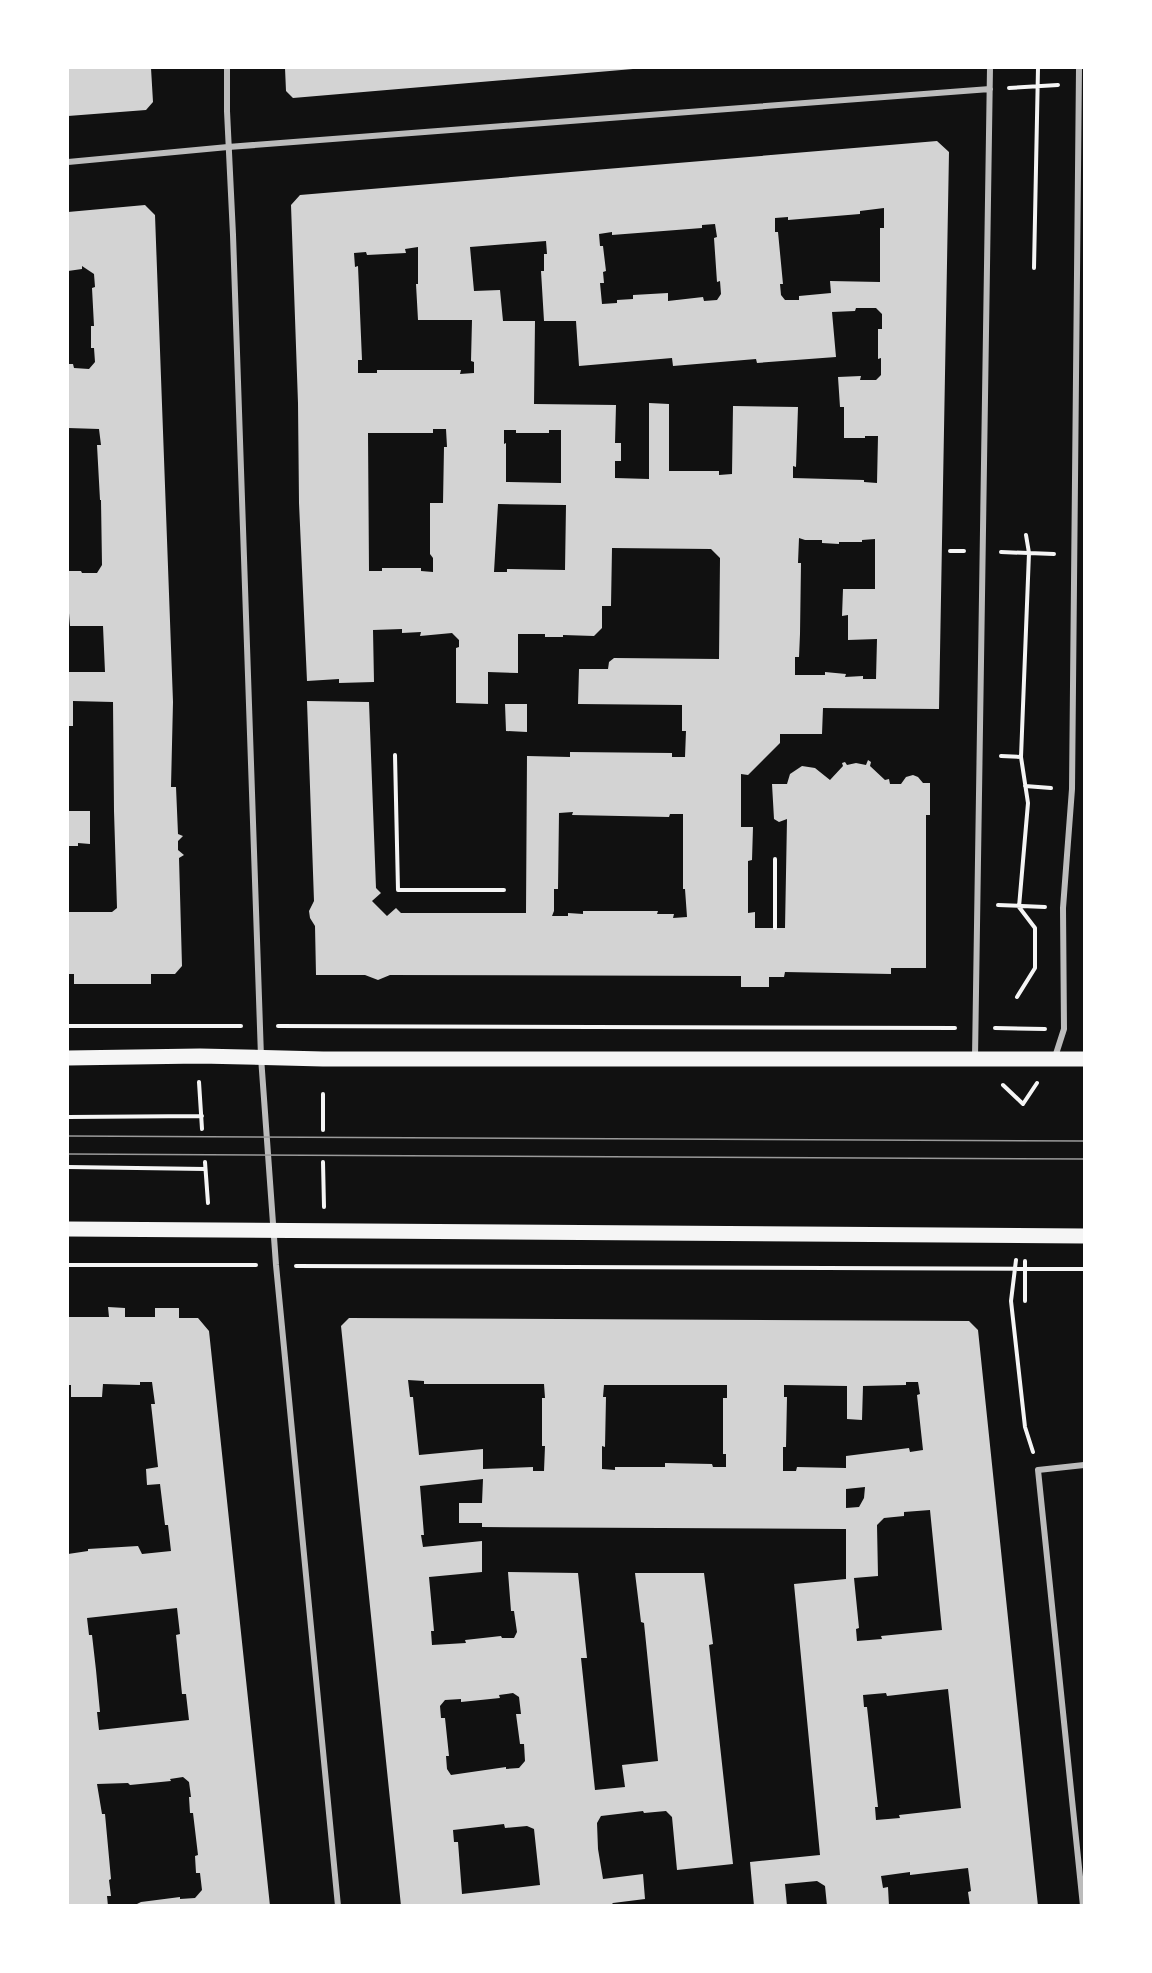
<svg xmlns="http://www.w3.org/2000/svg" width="1152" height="1973" font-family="'DejaVu Sans',sans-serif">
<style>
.building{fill:#d3d3d3;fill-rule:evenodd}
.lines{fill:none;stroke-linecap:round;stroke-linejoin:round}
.path{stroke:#f5f5f5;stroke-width:4}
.minor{stroke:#bcbcbc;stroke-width:6}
.primary{stroke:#f5f5f5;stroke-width:15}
.tram{stroke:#9a9a9a;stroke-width:1.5}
</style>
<rect width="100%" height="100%" fill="#111"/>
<path class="building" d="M68,68H151L153,102L146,110L68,116Z
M285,68H633V69L293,98L286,91Z
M937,141L949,152L939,709L823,708L822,734H780V743L748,775L741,774V827H753L752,860L748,861V913L755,912V928H785L787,819L779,822L774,819L772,784H787L790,774L802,766L815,768L830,780L843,766L842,763L845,762L847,765L856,763L866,765L868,760L871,762L870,766L885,780L889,779L890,784H901L906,777L913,775L918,777L923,783H930V815H926V968H891V974L785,972L784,977H769V987H741V976L390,975L378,980L365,975H316L315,926L310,918L309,911L314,901L307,701L369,702L376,888L381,893L372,901L387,916L396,908L401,913H526L527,756L570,757V752L672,753V757H685L686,731H682V705L578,704L579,669H608L609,662L614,658L719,659L720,558L711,549L612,548L611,606H602V628L594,636L563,635V637H545V634H518V673L488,672V704L456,703V648L459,647V640L452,633L420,636L421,632L402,633V629L373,630L374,682L339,683V679L307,681L299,503L298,403L291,205L300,195ZM884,208V228H880V282L830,281L831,293L799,296V300H785L781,295L780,284H783L778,232H775V218L788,217V220L860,214V211ZM715,224L717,237L714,238L717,282L720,281L721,294L717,300L704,301L703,297L668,301V293L633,295V299L617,300V303L602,304L600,283H604L603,272L606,271L603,246H600L599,234L612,232V235L702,228V225ZM546,241L547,254H544V271H541L544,321H576L579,366L672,358L673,366L756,359L757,363L836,357L832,312L855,311L856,308H876L882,314V329H878V359L881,358V375L876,380H860L861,376L838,377L840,407H844V438H865V436H878L877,483L864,482V480L793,478V466L796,467L798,407L733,406L732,474L719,475V471H669V404L649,403V479L615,478V461H621V443H615L616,405L534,404L535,321H503L500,290L474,291L470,247ZM418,247V284H416L418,320H472L471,361L474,362V373L460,374L461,370H377V373H358V360H362L358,266L355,267L354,253L366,252L367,255L406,253L405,249ZM433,429H446L447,447H444L443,503H430V554L433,558V572L421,571V568H382V571H369L368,433H433ZM504,430H516V433H549V430H561V483L506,482V443L504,444ZM498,504L566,505L565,570L507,569V572H494ZM799,538L805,540H822V543L839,544V542H862V540L875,539V589H843L842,616L848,615V640L877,639L876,679H863V676L845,677L846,674L825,672V675H795V657H799L800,634L801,563H798ZM573,812L572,815L669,817L670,814H683V889H685L687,917L673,918L674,914H657L658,911H583V914L568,913V916H552L554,911V889H558L559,813Z
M145,205L155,215L173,702L171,787H176L178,834L183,836L178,841V850L184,855L179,858L182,966L175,974H151V984H74V974H68V912H112L117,908L114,811L113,702L73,701V726H68V672H105L103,626H70L68,600V571H81L82,573H97L102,565L101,500H100L97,445H101L99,429L68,428V364H73L74,368L89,369L95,362L94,348H91V326H94L92,288L95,287L94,274L82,266V269L68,271V212Z
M505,704H527V732L506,731Z
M68,811H90V844L78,843V846H68Z
M108,1307L125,1308V1317H155V1308H179V1318H198L209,1331L270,1906H133L141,1902L180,1897V1899L195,1898L202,1890L200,1873H196L195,1856L198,1855L193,1813H190L189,1797H191L189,1782L183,1777L170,1779L171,1781L130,1785L128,1783L97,1784L102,1814H105L111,1879L109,1880L111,1896H107L108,1906H68V1554L88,1551V1549L138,1546L142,1554L171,1551L168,1525H165L160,1484L147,1485L146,1469L158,1467L151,1404H155L152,1382H140V1385L103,1384L102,1397H71V1385H68V1317H109ZM177,1608L180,1634L176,1635L182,1694H186L189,1720L99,1730L97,1712H100L96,1670L92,1635H89L87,1618Z
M349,1318L969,1321L978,1330L1038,1906H970L968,1892L971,1891L968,1868L910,1875V1872L881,1876L883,1888L888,1887L889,1906H827L825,1886L817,1881L785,1884L787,1906H754L750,1862L820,1855L794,1584L846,1579V1529L482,1527V1523H459V1503H482L483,1479L420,1486L424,1535H421L423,1547L482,1541V1572L429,1577L434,1631H431L432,1645L466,1643L465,1640L501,1636L502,1638H514L517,1632L514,1611H511L508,1572L578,1573L587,1658H581L595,1790L625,1787L622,1765L658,1761L644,1623L641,1622L635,1573H704L713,1644L709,1645L733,1864L677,1870L672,1817L666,1811L644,1813L643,1811L601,1816L597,1823L598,1849L603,1879L643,1874L645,1899L613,1903L610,1906H401L341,1326ZM408,1380L424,1381V1384H544L545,1398H542V1446H545L544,1471H533V1467L483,1469V1449L419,1455L413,1397H410ZM906,1382H918L920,1394L917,1395L923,1450L910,1452L909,1448L846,1456V1468L797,1467L796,1471H783V1447H786L787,1397H784V1385L847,1386V1419L862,1420L863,1386L906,1385ZM604,1385H727V1398H723V1454H726V1467H713L712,1464L665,1463V1467H615V1470L602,1469V1446L605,1447L606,1397H603ZM865,1487L864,1498L859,1507L846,1508V1489ZM930,1510L942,1630L881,1636L882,1639L857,1641L856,1629L859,1628L854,1578L878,1576L877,1525L884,1518L904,1516V1512ZM948,1689L961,1808L899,1815L900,1818L876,1820L875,1807H878L867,1707H864L863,1695L886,1693L887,1696ZM513,1693L519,1697L521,1714H516L520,1744H524L525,1761L519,1768L506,1769V1767L451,1775L447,1769L446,1756H449L445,1718H441L440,1706L445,1700L461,1699V1702L500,1698L499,1695ZM504,1824L505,1828L527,1826L534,1829L540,1885L462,1894L458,1842H454L453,1830Z"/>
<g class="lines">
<path class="path" d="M1009,88L1058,85
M1034,268L1038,68
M950,551H964
M1001,552L1054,554
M395,755L398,890H504
M1001,756L1021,757
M1025,786L1051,788
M775,859V928
M998,905L1045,907
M1017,997L1035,968V928L1019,907L1028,803L1021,757L1029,553L1026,535
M68,1026H241
M278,1026L955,1028
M995,1028L1045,1029
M199,1082L202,1129
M1003,1085L1023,1104L1037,1083
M323,1094V1130
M68,1117L202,1116
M205,1162L208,1203
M323,1162L324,1207
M68,1167L205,1169
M1016,1260L1011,1301L1025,1427L1033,1452
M1025,1261V1301
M68,1265H256
M296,1266L1084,1269"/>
<path class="minor" d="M227,68V111L233,235L261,1057L276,1265L338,1906
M68,162L228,147L990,89
M1055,1057L1064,1029L1063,908L1072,789L1079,68
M975,1058L990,68
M1083,1906L1038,1470L1084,1465"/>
<path class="primary" d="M68,1058L200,1056L323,1059H1084
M68,1229L1084,1236"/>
<path class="tram" d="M68,1136L1084,1141
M68,1154L1084,1159"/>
</g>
<rect width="1152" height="1973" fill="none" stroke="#ffffff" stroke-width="138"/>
</svg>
